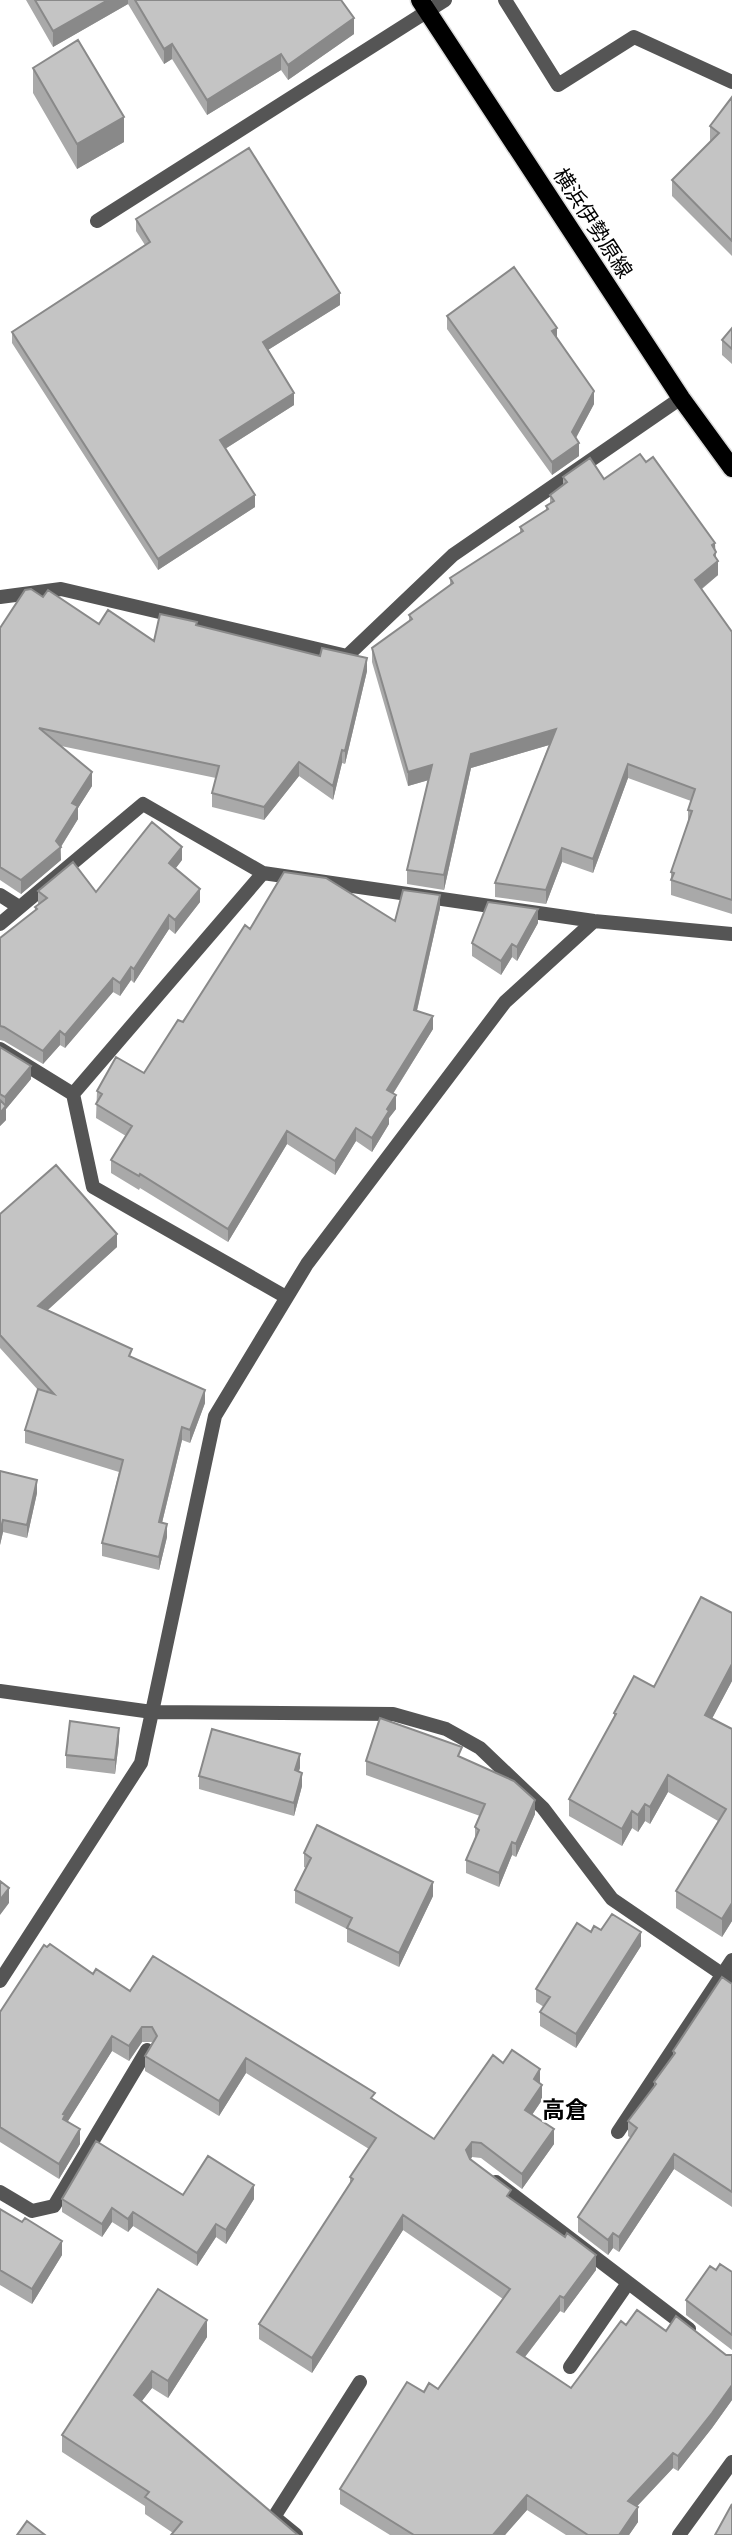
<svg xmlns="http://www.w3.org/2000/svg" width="732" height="2535" font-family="Montserrat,'Noto Sans JP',sans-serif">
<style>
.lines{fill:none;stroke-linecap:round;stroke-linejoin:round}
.primary-casing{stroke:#dbdbdb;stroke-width:21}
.lane{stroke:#555;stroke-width:14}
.street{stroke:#555;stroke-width:14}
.primary{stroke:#000;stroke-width:18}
.wall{fill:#a9a9a9}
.shaded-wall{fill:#898989}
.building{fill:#c4c4c4;stroke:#898989;stroke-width:2}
.labels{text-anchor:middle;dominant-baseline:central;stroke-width:5;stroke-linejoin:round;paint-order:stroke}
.street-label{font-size:21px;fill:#000;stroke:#fff}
.neighbourhood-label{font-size:23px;font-weight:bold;fill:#000;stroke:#fff}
</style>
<rect width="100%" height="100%" fill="#fff"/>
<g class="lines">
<defs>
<path id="primary" d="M420,0L681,398L732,468"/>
</defs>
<use href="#primary" class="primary-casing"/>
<path class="lane" d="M618,2132L732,1960
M496,2182L689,2329
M0,2192L32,2211L54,2206L147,2050
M570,2367L628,2283"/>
<path class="street" d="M505,0L558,85L634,37L732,82
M97,221L445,0
M0,597L61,589L347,656L453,555L681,398
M0,895L19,907
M594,921L505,1002L307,1264L215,1416L152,1712L393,1714L446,1729L480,1748L543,1808L612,1899L732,1981
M0,924L143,804L263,873L594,921L732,934
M0,1049L73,1094L93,1187L286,1297
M73,1094L263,873
M0,1691L152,1712L141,1763L0,1981
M296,2535L274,2517L360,2382
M679,2535L732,2462"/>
<use href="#primary" class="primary"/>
</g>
<path class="wall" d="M26,0H341L354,34L288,80L281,70L207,115L172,59L164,64L128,4L53,47Z
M33,68L124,142L77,169L33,93Z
M732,97V256L672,196V180L710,142V126Z
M136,219L340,305L268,350L294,405L225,449L255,507L158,570L12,343V332L145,245L136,231Z
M447,316L557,338L594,404L576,438L579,456L552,475L447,329Z
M732,328V364L722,355V340Z
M563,477L604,479L715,550L718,575L702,589L732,632V914L671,895V872L688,823V810L691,801L628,778L593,873L562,862L546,904L495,897V883L549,745L471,768L444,890L407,884V870L429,780L408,786L372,662V648L409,621V615L450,586V578L520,533V527L546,510V506L550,503V495L563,485Z
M43,597L99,624L154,641L197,625L367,671L345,764L342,763L333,800L299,776L264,820L212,807V793L216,778L61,746L92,786L78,808V819L61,847V860L21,894L0,880V628Z
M182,860L175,869L200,902L175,934L169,929L134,983L131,980L120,996L113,992L65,1048L60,1045L43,1064L4,1041L0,1040V938L35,910V907L38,905V891L96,892Z
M440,908L417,1011L433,1029L393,1094L396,1109L389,1118V1124L372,1152L356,1141L335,1175L287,1144L228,1242L140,1188L139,1190L111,1173V1160L126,1136L96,1118L97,1091L144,1073L250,929L395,921Z
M538,923L517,961L512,957L501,975L472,956V943Z
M0,1047L31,1079L6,1109V1120L0,1126Z
M0,1214L117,1247L47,1310L132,1358L205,1403L190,1443L182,1440L162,1523L167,1537L159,1570L102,1556V1543L119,1472L25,1443V1430L38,1390L0,1348Z
M0,1471L37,1493L27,1538L3,1532L0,1545Z
M732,1613V1681L712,1718L732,1729V1921L722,1937L676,1908V1891L718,1821L668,1792L650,1824L645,1821L638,1832L632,1828L622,1846L569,1816V1799L614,1718V1713L654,1687Z
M119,1741L115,1774L66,1768V1755Z
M462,1757L535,1814L516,1857L512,1855L499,1887L466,1873V1860L475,1840V1827L480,1816L366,1775V1761Z
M300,1768L298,1771L302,1786L294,1816L199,1789V1776Z
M304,1853L433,1896L399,1967L347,1942V1929L295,1903V1890L306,1868L304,1867Z
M601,1930L641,1946L576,2048L540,2026V2012L544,2007L536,2002V1989L591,1932Z
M93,1974L375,2100L434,2139L503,2063L540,2084L542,2100L532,2115L554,2144L522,2189L481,2158L472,2157L471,2159L511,2199L596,2270L564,2313L560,2311L525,2357L571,2388L626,2325L666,2331L726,2355H732V2400L712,2428L678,2471L673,2468L637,2506L638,2522L629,2535H566L527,2510L505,2535H390L340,2504V2489L424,2392L438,2389L503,2299L403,2230L312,2373L259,2339V2324L350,2183V2177L369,2149L246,2073L219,2116L145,2071V2056L152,2042H142L129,2061L112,2051L67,2122L80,2144L59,2179L0,2142V2012Z
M732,1984V2207L674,2169L619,2252L613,2248L608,2255L578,2232V2217L631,2138L628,2136V2121L654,2087V2082L673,2056V2051Z
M183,2195L254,2199L226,2244L216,2237L197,2266L133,2226L128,2232L112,2222L102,2237L62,2212V2199Z
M0,2209L62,2255L32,2304L0,2285Z
M716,2270L732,2272V2350L686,2315V2300Z
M158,2289L207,2337L168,2398L152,2388L142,2401L298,2535L173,2533L145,2514V2506L62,2452V2435Z"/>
<path class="shaded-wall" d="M108,0H128V4L53,47V31Z
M354,18V34L288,80V65Z
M172,44V59L164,64V49Z
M281,54V70L207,115V100Z
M124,117V142L77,169V144Z
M340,293V305L263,353V342Z
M557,328V341L552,331Z
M594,391V404L572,445V432Z
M294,393V405L220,452V440Z
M579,443V456L552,475V462Z
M255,495V507L158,570V559Z
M715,543L716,562L718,561V575L695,594V580L712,545Z
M367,658V671L345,764V751Z
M556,729V743L471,768L444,890V875L471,754Z
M342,750V763L333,800V786Z
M299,762V776L264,820V807Z
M628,764V778L593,873V859Z
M432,765V779L408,786V772Z
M92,772V786L78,808V819L60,848L61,860L21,894V880L56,841L72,803Z
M182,847V860L169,877V863Z
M562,848V862L546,904V890Z
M200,889V902L175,934V920Z
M440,895V908L414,1023V1010Z
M538,909V923L517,961V947Z
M169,915V929L134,983V969Z
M512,944V957L501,975V961Z
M131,967V980L120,996V983Z
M113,978V992L65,1048V1035Z
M433,1016V1029L387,1103V1090Z
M60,1031V1045L43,1064V1051Z
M31,1066V1079L6,1109V1120L0,1126V1113L5,1107V1097Z
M396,1095V1109L389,1118V1124L372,1152V1138L387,1109Z
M356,1128V1141L335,1175V1161Z
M287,1131V1144L228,1242V1229Z
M117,1234V1247L38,1319V1306Z
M205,1390V1403L190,1443V1430Z
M182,1427V1440L159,1535V1522Z
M37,1480V1493L27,1538V1525Z
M3,1520V1532L0,1545V1532Z
M167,1524V1537L159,1570V1557Z
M732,1664V1681L705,1732V1715Z
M119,1728V1741L115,1774V1760Z
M300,1754V1768L295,1784V1770Z
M302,1773V1786L294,1816V1803Z
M668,1775V1792L650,1824V1807Z
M535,1800V1814L516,1857V1844Z
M645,1804V1821L638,1832V1815Z
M632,1811V1828L622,1846V1829Z
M512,1842V1855L499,1887V1873Z
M433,1882V1896L399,1967V1953Z
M9,1888V1903L0,1915V1900Z
M732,1903V1921L722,1937V1919Z
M641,1932V1946L576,2048V2034Z
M142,2027V2042L129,2061V2046Z
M112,2036V2051L65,2126L63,2134V2114Z
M246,2058V2073L219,2116V2101Z
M540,2069V2084L534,2079Z
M542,2085V2100L525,2125V2110Z
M80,2129V2144L59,2179V2164Z
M554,2129V2144L522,2189V2174Z
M472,2142V2157L466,2165V2150Z
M674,2154V2169L619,2252V2237Z
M254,2185V2199L226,2244V2230Z
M112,2208V2222L102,2237V2224Z
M133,2212V2226L128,2232V2219Z
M403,2215V2230L312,2373V2358Z
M216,2224V2237L197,2266V2253Z
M613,2233V2248L608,2255V2240Z
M62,2241V2255L32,2304V2289Z
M596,2255V2270L564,2313V2298Z
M560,2296V2311L517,2367V2352Z
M207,2320V2337L168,2398V2381Z
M152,2371V2388L134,2411V2395Z
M732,2385V2400L712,2428L678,2471V2456Z
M673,2453V2468L628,2516V2501Z
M527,2495V2510L505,2535H493Z
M638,2507V2522L629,2535H619Z"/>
<path class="building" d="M35,0H108L53,31Z
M135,0H341L354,18L288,65L281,54L207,100L172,44L164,49Z
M78,40L124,117L77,144L33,68Z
M732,97V241L672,180L719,133L710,126Z
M249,148L340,293L263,342L294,393L220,440L255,495L158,559L12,332L150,242L136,219Z
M514,267L557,328L552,331L594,391L572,432L579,443L552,462L447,316Z
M732,328V349L722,340Z
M640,454L646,462L653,457L715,543L712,545L716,552L714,555L718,561L695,580L732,632V900L671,880L674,873L671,872L692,811L688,810L695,789L628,764L593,859L562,848L546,890L495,883L556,729L471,754L444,875L407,870L432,765L408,772L372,648L412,619L409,615L453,583L450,578L523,531L520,527L548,509L546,506L554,501L550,495L567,482L563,477L590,458L604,479Z
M31,589L43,597L48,590L99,624L108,610L154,641L160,614L197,622L196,625L320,656L322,648L367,658L345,751L342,750L333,786L299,762L264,807L212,793L219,766L39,728L92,772L72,803L78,806L56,841L61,847L21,880L0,867V628L25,590Z
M152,822L182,847L169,863L200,889L175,920L169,915L134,969L131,967L120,983L113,978L65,1035L60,1031L43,1051L4,1027L0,1026V938L37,909L35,907L47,898L38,891L73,862L96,892Z
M284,872L326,878L395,921L403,890L440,895L414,1010L433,1016L387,1090L396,1095L387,1109L389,1111L372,1138L356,1128L335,1161L287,1131L228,1229L140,1174L139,1176L111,1160L132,1126L96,1104L102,1094L97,1091L116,1057L144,1073L178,1020L183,1022L245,925L250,929Z
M488,902L538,909L517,947L512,944L501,961L472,943Z
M0,1047L31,1066L5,1097L0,1094Z
M0,1100L6,1106L0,1113Z
M56,1165L117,1234L38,1306L132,1349L129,1356L205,1390L190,1430L182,1427L159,1522L167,1524L159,1557L102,1543L123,1460L25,1430L38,1389L54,1394L0,1335V1214Z
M0,1471L37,1480L27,1525L3,1520L0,1532Z
M701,1597L732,1613V1664L705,1715L732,1729V1903L722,1919L676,1891L726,1809L668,1775L650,1807L645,1804L638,1815L632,1811L622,1829L569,1799L616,1714L614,1713L634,1676L654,1687Z
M380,1718L462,1747L458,1756L514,1781L535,1800L516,1844L512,1842L499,1873L466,1860L479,1830L475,1827L485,1804L366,1761Z
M70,1721L119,1728L115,1760L66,1755Z
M212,1729L300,1754L295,1770L302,1773L294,1803L199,1776Z
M317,1825L433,1882L399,1953L347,1928L352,1918L295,1890L311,1858L304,1853Z
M0,1881L9,1888L0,1900Z
M612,1914L641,1932L576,2034L540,2012L550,1997L536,1989L577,1923L591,1932L594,1926L601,1930Z
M50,1944L93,1974L96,1969L130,1991L153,1956L375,2093L371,2098L434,2139L493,2055L503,2063L512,2050L540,2069L534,2079L542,2085L525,2110L554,2129L522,2174L481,2143L472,2142L466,2150L470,2159L511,2190L507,2196L565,2237L567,2233L596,2255L564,2298L560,2296L517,2352L571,2388L621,2321L626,2325L637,2310L666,2331L676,2316L726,2355H732V2385L712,2413L678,2456L673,2453L628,2501L638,2507L619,2535H588L527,2495L493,2535H414L340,2489L407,2382L424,2392L429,2383L438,2389L510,2289L403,2215L312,2358L259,2324L353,2179L350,2177L376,2138L246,2058L219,2101L145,2056L157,2036L152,2027H142L129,2046L112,2036L63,2114L65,2115L63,2119L80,2129L59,2164L0,2127V2012L44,1945L47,1947Z
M722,1977L732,1984V2192L674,2154L619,2237L613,2233L608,2240L578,2217L637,2128L628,2121L656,2084L654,2082L675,2053L673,2051Z
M96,2141L183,2195L208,2156L254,2185L226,2230L216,2224L197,2253L133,2212L128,2219L112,2208L102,2224L62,2199Z
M0,2209L22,2222L25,2218L62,2241L32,2289L0,2270Z
M720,2264L732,2272V2335L686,2300L710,2266L716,2270Z
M158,2289L207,2320L168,2381L152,2371L134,2395L298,2535H171L182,2522L145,2497L149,2492L62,2435Z
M732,2504V2535H715Z
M27,2521L45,2535H17Z"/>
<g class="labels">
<g class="street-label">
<text transform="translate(593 223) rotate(57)">横浜伊勢原線</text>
</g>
<g class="neighbourhood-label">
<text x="565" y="2110">高倉</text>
</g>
</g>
</svg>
